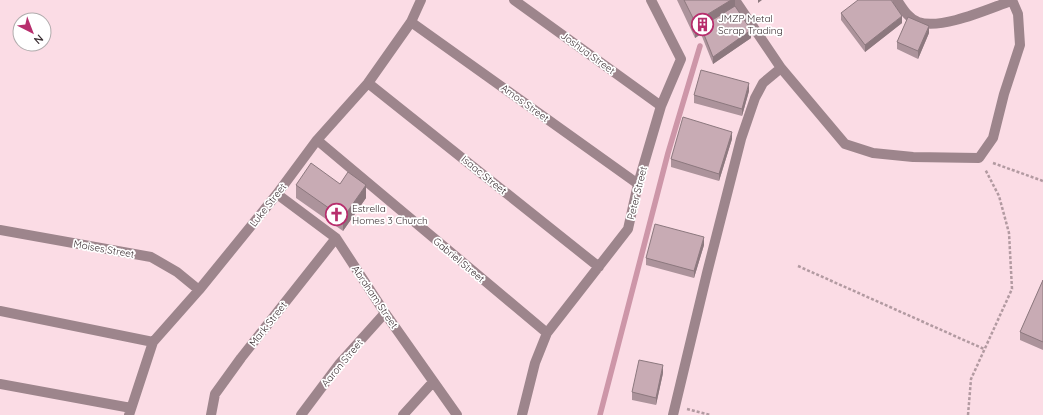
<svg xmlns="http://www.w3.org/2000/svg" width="1043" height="415" font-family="Quicksand,sans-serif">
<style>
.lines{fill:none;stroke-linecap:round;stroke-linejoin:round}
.stream{stroke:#cd96a8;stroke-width:5.5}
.path{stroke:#b29aa1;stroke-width:2.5;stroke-dasharray:3 2;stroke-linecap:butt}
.minor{stroke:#9d858c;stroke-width:10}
.wall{fill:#ac939b}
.shaded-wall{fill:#8c787e}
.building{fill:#c8abb4;stroke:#8c787e}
.labels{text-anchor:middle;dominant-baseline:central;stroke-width:3.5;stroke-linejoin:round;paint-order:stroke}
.poi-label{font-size:10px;fill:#3b2f33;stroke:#fff;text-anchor:start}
.street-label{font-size:10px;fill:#3b2f33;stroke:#fff}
</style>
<rect width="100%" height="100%" fill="#fbdce5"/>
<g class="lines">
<path class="stream" d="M600,415L668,153L700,46"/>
<path class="path" d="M993,163L1043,181
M798,266L984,349
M687,409L710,415
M968,415L971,379L1012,289L1009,233L999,196L985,169"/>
<path class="minor" d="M514,0L661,106
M735,0L781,68L845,144L873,153L913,157L979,158L993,138L1004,94L1020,45L1018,14L1012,0
M897,0C903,9 908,18 918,22C942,30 988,9 1011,1
M411,22L638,184
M368,83L599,267
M317,140L547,333
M277,194L336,238L385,313L457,415
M0,230L151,257L177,272L199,290
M0,311L153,342
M0,384L131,408
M129,415L153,342L199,290L277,194L317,140L368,83L411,22L421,0
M211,415L215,394L241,358L336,238
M301,415L340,363L385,313
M403,415L433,382
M522,415L535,363L547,333L628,229L638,184L661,106L681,59L651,0
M673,415L707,273L741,139L755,98L763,83L781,68"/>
</g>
<path class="wall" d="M677,0H735V6L751,38L713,64L701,34L695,38Z
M841,13L902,23L865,52L841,20Z
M929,33L918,59L897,49V42Z
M749,91L742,116L694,103V95Z
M732,139L719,181L671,167V159Z
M340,184L366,198L343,231L296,198V185Z
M704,245L694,278L646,265V258Z
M1043,280V350L1020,340V332Z
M663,373L656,405L632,400V392Z"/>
<path class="shaded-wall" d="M731,0H735V13L701,27V34L695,38V22Z
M758,0H762L758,3Z
M902,16V23L865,52V45Z
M929,26V33L918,59V51Z
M751,30V38L713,64V57Z
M749,83V91L742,116V109Z
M732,132V139L719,181V174Z
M366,185V198L343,231V218Z
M704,237V245L694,278V271Z
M663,365V373L656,405V398Z"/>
<path class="building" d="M684,0H731L695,22Z
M858,0H891L902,16L865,45L841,13Z
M735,6L751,30L713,57L701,27Z
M908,17L929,26L918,51L897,42Z
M701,70L749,83L742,109L694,95Z
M683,117L732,132L719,174L671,159Z
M311,163L340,184L348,172L366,185L343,218L296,185Z
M655,224L704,237L694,271L646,258Z
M1043,280V342L1020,332Z
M639,360L663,365L656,398L632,392Z"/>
<defs>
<symbol id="building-ring" viewBox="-11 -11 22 22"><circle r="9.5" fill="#fff" stroke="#b72e6d" stroke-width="1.5"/><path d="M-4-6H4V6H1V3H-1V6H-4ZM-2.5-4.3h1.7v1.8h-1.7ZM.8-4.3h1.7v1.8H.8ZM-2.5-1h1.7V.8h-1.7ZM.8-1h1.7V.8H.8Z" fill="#b72e6d"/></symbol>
<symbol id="church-ring" viewBox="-11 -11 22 22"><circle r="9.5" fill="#fff" stroke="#b72e6d" stroke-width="1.5"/><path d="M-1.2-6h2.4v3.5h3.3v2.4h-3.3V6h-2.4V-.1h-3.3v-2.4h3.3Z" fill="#b72e6d"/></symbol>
</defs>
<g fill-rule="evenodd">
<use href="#building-ring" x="690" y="12" width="25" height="25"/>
<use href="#church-ring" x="324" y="202" width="25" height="25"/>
</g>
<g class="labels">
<g class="poi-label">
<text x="718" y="18">JMZP Metal<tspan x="718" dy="12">Scrap Trading</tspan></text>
<text x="352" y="208">Estrella<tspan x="352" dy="12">Homes 3 Church</tspan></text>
</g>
<g class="street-label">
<text transform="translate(588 53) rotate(36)">Joshua Street</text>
<text transform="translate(525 103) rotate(36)">Amos Street</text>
<text transform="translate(484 175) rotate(39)">Isaac Street</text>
<text transform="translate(637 193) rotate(-76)">Peter Street</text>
<text transform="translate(268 205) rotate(-52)">Luke Street</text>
<text transform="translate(104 249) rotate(10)">Moises Street</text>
<text transform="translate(459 260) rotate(40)">Gabriel Street</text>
<text transform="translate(375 297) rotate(56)">Abraham Street</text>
<text transform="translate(268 324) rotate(-52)">Mark Street</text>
<text transform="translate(342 363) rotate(-50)">Aaron Street</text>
</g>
</g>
<g transform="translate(32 32) rotate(138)"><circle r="19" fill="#ffffff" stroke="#b1acad"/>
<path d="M0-3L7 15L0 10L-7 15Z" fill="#b72e6d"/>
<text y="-6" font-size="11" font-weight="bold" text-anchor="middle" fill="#3b2f33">N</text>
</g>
</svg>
